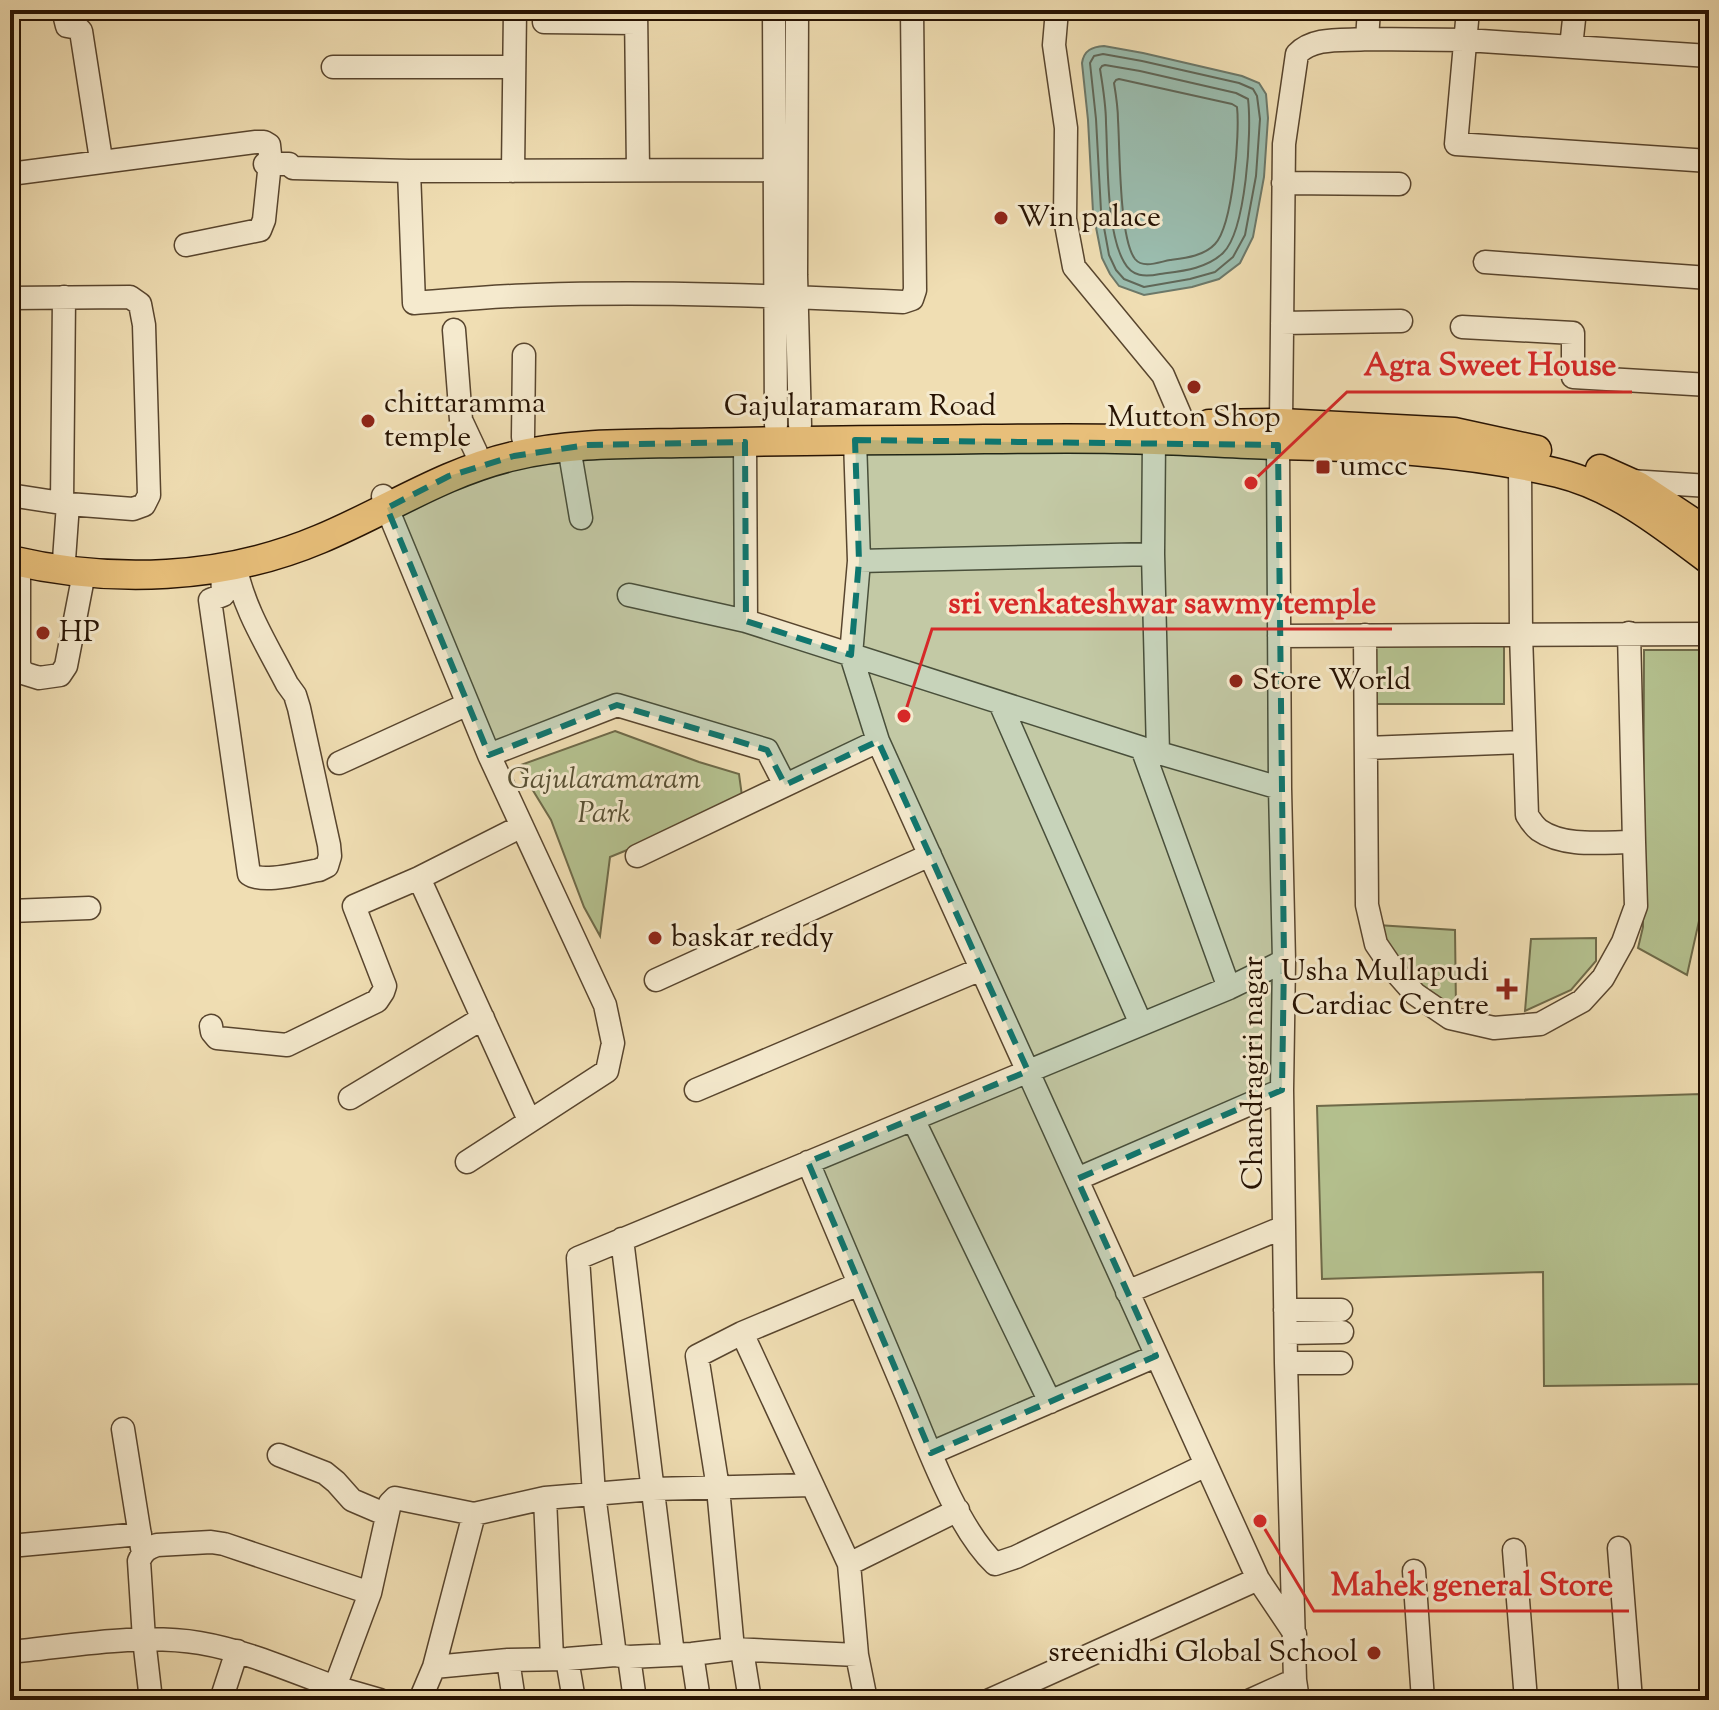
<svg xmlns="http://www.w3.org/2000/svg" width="1719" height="1710" font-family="'Sorts Mill Goudy',serif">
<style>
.green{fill:#b5c290;stroke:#6e6a49;stroke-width:2}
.water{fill:#9abcae;stroke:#6c7869;stroke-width:2}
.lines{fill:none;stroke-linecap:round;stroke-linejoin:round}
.shore{stroke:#606758;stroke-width:2}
.minor-casing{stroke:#58452e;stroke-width:25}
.major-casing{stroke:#261202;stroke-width:31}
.minor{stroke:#f5eace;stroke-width:22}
.major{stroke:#e8bf7a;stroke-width:28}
.marked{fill:#0f766e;fill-opacity:0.2;stroke:#0f766e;stroke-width:6;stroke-dasharray:16 10;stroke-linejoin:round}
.poi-dot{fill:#8f2418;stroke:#f5eace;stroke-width:3}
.labels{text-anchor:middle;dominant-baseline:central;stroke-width:6;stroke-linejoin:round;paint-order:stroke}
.poi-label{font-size:30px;fill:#261202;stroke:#f5eace;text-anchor:start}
.street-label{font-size:30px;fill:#261202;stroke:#f5eace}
.park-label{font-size:30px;font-style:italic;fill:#585034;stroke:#f5eace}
.leader{fill:none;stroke:#d62828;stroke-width:3}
.callout-dot{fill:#d62828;stroke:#f5eace;stroke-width:3}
.callout-label{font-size:32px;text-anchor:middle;font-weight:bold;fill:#d62828;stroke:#f5eace;stroke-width:6;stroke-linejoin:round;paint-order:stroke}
</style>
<rect width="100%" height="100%" fill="#f0deb3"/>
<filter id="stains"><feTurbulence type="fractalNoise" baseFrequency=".0025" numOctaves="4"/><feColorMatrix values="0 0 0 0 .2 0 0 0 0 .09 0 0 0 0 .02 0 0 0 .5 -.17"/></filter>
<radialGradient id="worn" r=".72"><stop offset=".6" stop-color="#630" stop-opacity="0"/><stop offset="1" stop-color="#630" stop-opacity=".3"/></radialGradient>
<path class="green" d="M1504,642V704H1371V643Z
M1644,650H1702L1699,921L1687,975L1638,948L1643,927Z
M615,731L699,762L739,774L742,796L703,819L610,857L600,936L584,907L551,820L518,766Z
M1377,925L1455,930L1456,1010L1422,990L1393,961Z
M1596,938V961L1571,990L1525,1011L1531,939Z
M1701,1094L1706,1267H1702L1703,1384L1544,1386L1543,1272L1322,1279L1317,1106Z"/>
<path class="water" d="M1104,46L1143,53L1242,76L1259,83L1266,94L1268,118L1264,177L1253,237L1240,263L1219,279L1192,287L1144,295L1119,286L1110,274L1102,258L1093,212L1088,120L1082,63C1084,50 1092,47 1104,46Z"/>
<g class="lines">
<path class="shore" d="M1103,54L1142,61L1239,83L1253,89L1257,96L1260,119L1256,176L1245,235L1233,257L1215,272L1190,279L1144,287L1124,279L1116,270L1109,255L1101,211L1096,119L1090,63L1094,56Z
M1105,65L1140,71L1236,93L1248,99C1252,131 1246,231 1223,253C1206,269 1182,271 1160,274C1145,277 1132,277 1124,262C1106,231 1108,160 1106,123C1106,105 1103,87 1100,69L1102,66Z
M1119,79L1232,104L1237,107C1240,133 1233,225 1215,244C1204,256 1185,258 1170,260C1159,262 1143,269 1135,259C1119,238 1120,149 1118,120C1118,108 1116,95 1114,83L1116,80Z"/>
<defs>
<path id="minor" d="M63,10L67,26L78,28L81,31L100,153
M636,10L638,170
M774,10L776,425
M797,10L796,275L800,425
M1057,10L1054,45L1066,128L1065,219L1074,267L1163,375L1184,424
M1369,10L1367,39L1466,40L1709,56
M1468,10L1456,144L1709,161
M544,22L636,23
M1571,47L1575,10
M333,67H514
M265,164H289L293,168L409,171L774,170
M409,171L414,303C454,300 495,296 536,295C658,291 781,296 903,302L912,299L915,290L912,10
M513,171L515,10
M10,174L256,142H264L269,145L271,164
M1283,183L1399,184
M186,245L260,230L264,220L269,172
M1485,262L1709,278
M10,298L130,297L140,304L144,325L149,495L144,505L133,509L68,504L10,495
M1282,323L1401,321
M1462,327L1573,333V377L1709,385
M454,330L461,420L476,452
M1281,423L1284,144L1297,54C1314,36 1344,41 1367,39
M523,437L524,355
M1154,439L1153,554L1158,753
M855,440L859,561L851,655L878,741L1258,1579L1295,1634
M745,442L746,621
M1278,445L1280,788L1284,961L1282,1090L1286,1363L1295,1680L1298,1700
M569,447L581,518
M1520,465L1521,634L1527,815C1530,820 1534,826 1539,830C1565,848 1604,842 1634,842L1629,633
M1630,481L1709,486
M383,496L387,508L489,755L605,1005L613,1043L607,1071L467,1162
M62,503L64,297
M859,561L1153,554
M19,562V665L23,673L39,678L60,675L66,666L84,573
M222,567L223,595L210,600L249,874C263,884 301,873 319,870L327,866L330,856L329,845L299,708L295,695L287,684C267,645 243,608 235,564
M62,570L64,560L68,504
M629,595L746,621L1142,748L1280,788
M1365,635L1367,905L1376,944L1393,969L1415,994L1450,1018L1494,1028L1540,1024L1582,1001L1603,978L1623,942L1636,906L1634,842
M1279,636L1709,634
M1000,703L1141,1024
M1142,748L1229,988
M1366,748L1524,742
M489,755L617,705L767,750L785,785
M339,763L468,704
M637,856L878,741
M419,878L529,1120
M10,911L89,908
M656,980L930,855
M211,1026L212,1032L217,1038L287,1045L377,1001L383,992L385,986L354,906L419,878L522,826
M696,1090L981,969
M350,1098L483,1018
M913,1119L1050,1402
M808,1162C840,1239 873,1316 905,1392C926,1442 956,1527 995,1564L1016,1557L1206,1465
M1077,1179L1282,1090
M622,1239L673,1654
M1127,1292L1284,1227
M1285,1310H1341
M742,1333L849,1564L857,1655L866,1700
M1286,1333L1342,1332
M1286,1363H1341
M123,1429L142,1548
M931,1453L1156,1356
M279,1455L325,1473L336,1482L352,1500L387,1515
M545,1498L552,1658
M10,1546L140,1534
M1619,1548L1631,1700
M1514,1550L1526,1700
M849,1564L958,1510
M1414,1571L1423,1700
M733,1649L718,1488L697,1356L742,1333L859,1284
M742,1650L750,1700
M10,1652C73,1646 137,1633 200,1643C247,1651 291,1671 335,1687L370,1593L390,1503L395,1498L474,1514L545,1498L653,1489L812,1485
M692,1654L699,1700
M615,1655L594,1494L578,1258L1229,988L1284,961
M629,1657L635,1700
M567,1659L574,1700
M508,1660L514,1700
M434,1667L508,1660L567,1659L615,1655L629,1657L692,1654L733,1649L857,1655
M331,1699L335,1687L380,1700
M151,1700L144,1639L139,1561C143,1551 148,1548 157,1545L211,1542L224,1544L370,1593
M221,1700L237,1651
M420,1700L434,1667L474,1514
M990,1700L1258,1579
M1251,1700L1295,1680"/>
<path id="major" d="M1209,424L1281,423L1454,432L1537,450
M1600,469L1638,486L1709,533
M10,560C112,584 223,580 320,539C385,512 444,472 514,456C568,443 625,444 680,443C753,442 827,440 900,440C984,440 1071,436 1155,440C1196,441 1237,444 1278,445C1371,447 1467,451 1558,473C1615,487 1663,525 1709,560"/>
</defs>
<use href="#minor" class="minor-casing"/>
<use href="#major" class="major-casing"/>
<use href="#minor" class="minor"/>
<use href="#major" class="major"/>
</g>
<path class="marked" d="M855,440L1278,445L1284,961L1282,1090L1077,1179L1156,1356L931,1453L808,1162L1028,1071L878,741L785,785L767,750L617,705L489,755L387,508L449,476L514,456L587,445L745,442L746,621L851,655L859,561Z"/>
<g class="poi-dot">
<circle cx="1001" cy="218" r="8"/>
<circle cx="1194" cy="387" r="8"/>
<circle cx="368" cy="421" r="8"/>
<rect x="1315" y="459" width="16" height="16" rx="4"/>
<circle cx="43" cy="633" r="8"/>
<circle cx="1236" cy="681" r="8"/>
<circle cx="655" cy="938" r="8"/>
<path d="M1503 977h8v8h8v8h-8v8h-8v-8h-8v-8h8z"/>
<circle cx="1374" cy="1653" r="8"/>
</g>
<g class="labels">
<g class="poi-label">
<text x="1017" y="218">Win palace</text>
<text x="384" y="404">chittaramma<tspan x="384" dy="34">temple</tspan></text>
<text x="1194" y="418" text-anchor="middle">Mutton Shop</text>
<text x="1339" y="467">umcc</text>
<text x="59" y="633">HP</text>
<text x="1252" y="681">Store World</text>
<text x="671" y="938">baskar reddy</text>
<text x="1489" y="972" text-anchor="end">Usha Mullapudi<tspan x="1489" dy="34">Cardiac Centre</tspan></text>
<text x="1358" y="1653" text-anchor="end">sreenidhi Global School</text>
</g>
<g class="street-label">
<text x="860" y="407">Gajularamaram Road</text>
<text transform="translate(1254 1073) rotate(-90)">Chandragiri nagar</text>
</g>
<g class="park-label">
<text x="604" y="780">Gajularamaram<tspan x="604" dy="34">Park</tspan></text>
</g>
</g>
<path class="leader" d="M1251 483L1347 392H1632M904 716L932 629H1392M1260 1521L1314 1611H1629"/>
<g class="callout-dot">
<circle cx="1251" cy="483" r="8"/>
<circle cx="904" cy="716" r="8"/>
<circle cx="1260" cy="1521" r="8"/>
</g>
<g class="callout-label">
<text x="1490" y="375">Agra Sweet House</text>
<text x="1162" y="613">sri venkateshwar sawmy temple</text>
<text x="1472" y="1595">Mahek general Store</text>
</g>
<rect width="1719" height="1710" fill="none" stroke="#f0deb3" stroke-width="40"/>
<rect x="12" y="12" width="1695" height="1686" fill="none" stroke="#261202" stroke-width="4"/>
<rect x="20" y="20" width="1679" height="1670" fill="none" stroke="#261202" stroke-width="2"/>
<rect width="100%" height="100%" filter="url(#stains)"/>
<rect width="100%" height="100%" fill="url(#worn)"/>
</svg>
